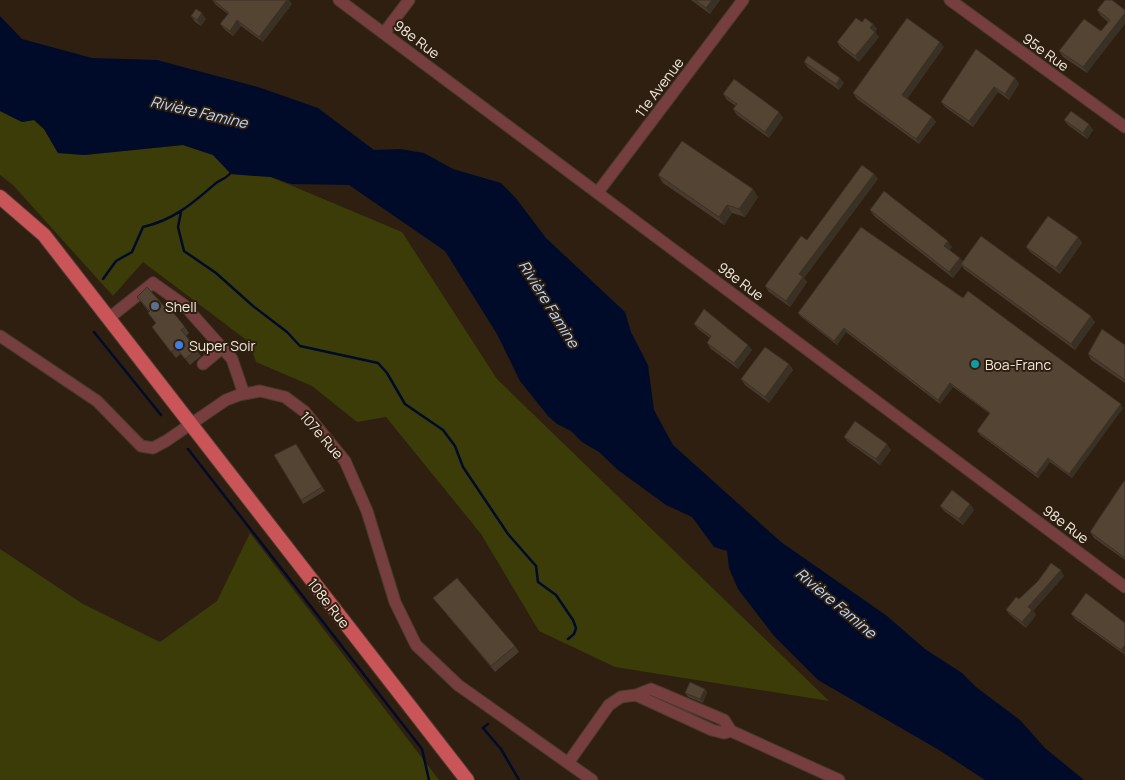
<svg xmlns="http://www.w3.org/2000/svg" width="1125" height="780" font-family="Manrope,sans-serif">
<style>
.green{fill:#3b3c08}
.water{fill:#000b2a}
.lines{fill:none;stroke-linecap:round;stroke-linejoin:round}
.stream{stroke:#000b2a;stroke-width:2.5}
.minor-casing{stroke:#4a3b2d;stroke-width:13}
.major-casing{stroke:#4a3b2d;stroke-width:16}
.minor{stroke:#773e3f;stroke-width:11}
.major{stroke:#c95558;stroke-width:14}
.wall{fill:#483a2d}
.shaded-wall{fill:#3b3024}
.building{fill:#544434;stroke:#3b3024}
.service-dot{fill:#5c6f8a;stroke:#2e1f10;stroke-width:2}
.shop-dot{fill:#3f7fe0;stroke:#2e1f10;stroke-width:2}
.culture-dot{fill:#0f9aa8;stroke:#2e1f10;stroke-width:2}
.labels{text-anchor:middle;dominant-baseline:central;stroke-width:4;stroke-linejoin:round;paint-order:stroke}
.street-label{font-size:14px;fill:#f3e9df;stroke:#2e1f10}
.poi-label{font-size:14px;fill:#f3e9df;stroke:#2e1f10;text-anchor:start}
.water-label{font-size:15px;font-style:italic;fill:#bed9fd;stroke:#2e1f10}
</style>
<rect width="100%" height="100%" fill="#2e1f10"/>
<path class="green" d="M0,111L22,122L34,120L44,129L58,153L84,155L183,145L213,155L231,174L271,177L402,232L497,379L829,701L615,667L539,631L481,534L386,417L357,422L312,386L256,362L249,342L143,262L113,296L13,185L0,175Z
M250,533L439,780H0V549L83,604L160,642L217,601Z"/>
<path class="water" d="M0,16L22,39L92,58L157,60L258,87L318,108L374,150L400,149L424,153L453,169L501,183L515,197L546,238L625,312L631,332L648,365L654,410L673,445L781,542L887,616L925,649L962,673L976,687L1020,720L1045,748L1084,780H985L939,750L818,680L774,636L738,589L729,568L727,551L714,547L692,517L666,505L618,470L599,452L582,442L571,431L557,424L548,416L520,381L497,334L445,251L349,185L291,184L271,177L231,174L213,155L183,145L84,155L58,153L44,129L34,120L22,122L0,111Z"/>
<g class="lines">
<path class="stream" d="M181,212L178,227L184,251L216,273L253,306L287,332L300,346L378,363L387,373L405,404L443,430L455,446L463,467L508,534L536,566L538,582L556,595L573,620L576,628L574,634L568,639
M103,279L116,261L132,252L143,227C174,220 193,203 216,183C222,179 228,178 232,171
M94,332L161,415
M188,449L422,749L429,780
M488,724L483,728L501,749L519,780"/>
<defs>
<path id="minor" d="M339,0L1125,587
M950,0L1125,127
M384,33L409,0
M598,192L743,0
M109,318L153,283L184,305L232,359L244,394
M0,336L97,401L141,446L153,448L166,441L226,400L239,395L260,391L285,397L305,412L345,461L367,511L395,602L416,645L458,685L592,780
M203,364L222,348
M636,695L712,730L724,733L731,731
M568,763L609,705L621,697L636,695L651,689L724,720L731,731L839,780"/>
<path id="major" d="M0,197L44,235L467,780"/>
</defs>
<use href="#minor" class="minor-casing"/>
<use href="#major" class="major-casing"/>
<use href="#minor" class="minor"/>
<use href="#major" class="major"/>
</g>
<path class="wall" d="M212,0L292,4L263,42L241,26L233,36L224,29L220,24L228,14L216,5Z
M691,0H720L710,14Z
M1097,10H1125L1087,73L1063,57L1059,51L1101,31L1108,22L1101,16Z
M191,16L206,19L201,26L195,22Z
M862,22L873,24L877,29L875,32L879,37L859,62L841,48L837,42Z
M944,47L907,99L932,117L936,122L919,144L857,99L853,93Z
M804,62L844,83L839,90L808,68Z
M1015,78L1019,84L1009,100L998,92L973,127L945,107L941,102Z
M723,94L779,112L783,118L769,138L737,115L733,109L736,106L727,100Z
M1064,120L1089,124L1093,130L1087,139L1068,125Z
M874,174L878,179L804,278L807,282L790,307L769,292L765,286L807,240Z
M658,175L753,189L758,197L745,217L732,213L724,225L663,183Z
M870,210L952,247L949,250L960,258L962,261L1095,322L1075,350L964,269L962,266L953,278L874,216Z
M1078,237L1082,243L1060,274L1030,252L1026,247Z
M137,297L171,314L185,327L189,333L186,336L201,356L190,365L181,354L176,358L152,327L156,323L148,313L149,312Z
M963,298L1123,408L1072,478L1050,462L1038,478L980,435L977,431L990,414L953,387L940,404L846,332L837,345L800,316L798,313Z
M694,324L752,350L738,369L711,349L707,343L710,338L698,329Z
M1125,345V383L1091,360L1088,354Z
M789,364L793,370L769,403L745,385L741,379Z
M844,437L891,450L880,465L848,442Z
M296,444L325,491L303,504L301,500Z
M1125,482V560L1094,538L1090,532Z
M970,504L974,510L963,525L944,511L940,506Z
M1064,576L1033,611L1036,615L1026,628L1010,615L1006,610L1019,599Z
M433,598L515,646L519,652L495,672Z
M1071,614L1125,623V655L1075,619Z
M705,689L707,692L703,703L688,697L685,693Z"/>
<path class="shaded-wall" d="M287,0H289L292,4L263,42L259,37Z
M712,0H720L710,14L706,8Z
M202,13L206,19L201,26L197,20Z
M1125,13V24L1087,73L1083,67Z
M237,20L241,26L233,36L230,31Z
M873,24L877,29L875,32L879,37L859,62L855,56L870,28Z
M940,42L944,47L906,100L902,95Z
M840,78L844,83L839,90L836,84Z
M1015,78L1019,84L1009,100L1005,94Z
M994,87L998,92L973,127L969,121Z
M779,112L783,118L769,138L765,132Z
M932,117L936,122L919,144L916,139Z
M1089,124L1093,130L1087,139L1083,133Z
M874,174L878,179L804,278L807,282L790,307L786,301L799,274Z
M753,189L758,197L745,217L739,209Z
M727,205L732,213L724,225L719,217Z
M1078,237L1082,243L1060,274L1056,268Z
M948,241L952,247L948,251L944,246Z
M960,258L964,264H961L962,266L953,278L949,272Z
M1091,316L1095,322L1075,350L1071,344Z
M844,328L846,332L837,345L834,341Z
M748,345L752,350L738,369L734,363Z
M789,364L793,370L769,403L765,397Z
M950,383L953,387L940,404L938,400Z
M1121,404L1123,408L1072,478L1069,474Z
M887,444L891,450L880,465L876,459Z
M1048,458L1050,462L1038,478L1036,474Z
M970,504L974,510L963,525L959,519Z
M1061,570L1064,576L1033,611L1036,615L1026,628L1022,622L1028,607Z
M1125,645V655L1121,650Z
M705,689L707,692L703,703L700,699Z"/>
<path class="building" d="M213,0H287L259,37L237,20L230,31L220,24L229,13Z
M695,0H712L706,8Z
M1105,0H1112L1125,10V13L1083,67L1059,51L1084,19L1101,31L1110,20L1097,10Z
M196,9L202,13L197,20L191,16Z
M856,18L862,22L865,18L873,24L870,28L875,32L855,56L837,42Z
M907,18L940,42L902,95L932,117L916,139L853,93Z
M976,49L1015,78L1005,94L994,87L969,121L941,102Z
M808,56L840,78L836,84L804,62Z
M734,79L779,112L765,132L733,109L737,104L723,94Z
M1071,111L1089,124L1083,133L1064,120Z
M682,141L753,189L739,209L727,205L719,217L658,175Z
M862,165L874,174L799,274L803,277L786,301L765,286L801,236L807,240Z
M884,191L948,241L944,246L960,258L949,272L870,210Z
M1048,216L1078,237L1056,268L1026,247Z
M861,227L963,298L968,291L1121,404L1069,474L1048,458L1036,474L977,431L990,413L950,383L938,400L844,328L834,341L798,313Z
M981,236L1091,316L1071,344L961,264Z
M147,287L171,314L173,312L185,327L181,330L197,349L185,359L176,348L171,352L152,327L156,323L148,313L150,311L137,297Z
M704,309L748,345L734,363L707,343L711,336L694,324Z
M1102,329L1125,345V380L1088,354Z
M765,347L789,364L765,397L741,379Z
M855,421L887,444L876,459L844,437Z
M296,444L322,487L301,500L274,455Z
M1124,481L1125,482V558L1090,532Z
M952,490L970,504L959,519L940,506Z
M1051,563L1061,570L1028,607L1032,610L1022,622L1006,610L1016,597L1019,599L1038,581Z
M457,578L515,646L491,666L433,598Z
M1086,593L1125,623V645L1121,650L1071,614Z
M690,682L705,689L700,699L685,693Z"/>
<circle class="service-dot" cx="155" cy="306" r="5"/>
<circle class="shop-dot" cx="179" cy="345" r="5"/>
<circle class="culture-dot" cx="975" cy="364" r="5"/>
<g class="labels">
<g class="street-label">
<text transform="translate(417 39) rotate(37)">98e Rue</text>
<text transform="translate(1046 52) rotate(36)">95e Rue</text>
<text transform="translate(659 87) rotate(-53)">11e Avenue</text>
<text transform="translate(741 281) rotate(37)">98e Rue</text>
<text transform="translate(322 435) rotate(49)">107e Rue</text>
<text transform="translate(1066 524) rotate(37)">98e Rue</text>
<text transform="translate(329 603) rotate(52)">108e Rue</text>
</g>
<g class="poi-label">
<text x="165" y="306">Shell</text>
<text x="189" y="345">Super Soir</text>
<text x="985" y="364">Boa-Franc</text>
</g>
<g class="water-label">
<text transform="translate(199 112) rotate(13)">Rivière Famine</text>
<text transform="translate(549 304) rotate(58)">Rivière Famine</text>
<text transform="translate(836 603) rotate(40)">Rivière Famine</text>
</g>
</g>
</svg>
